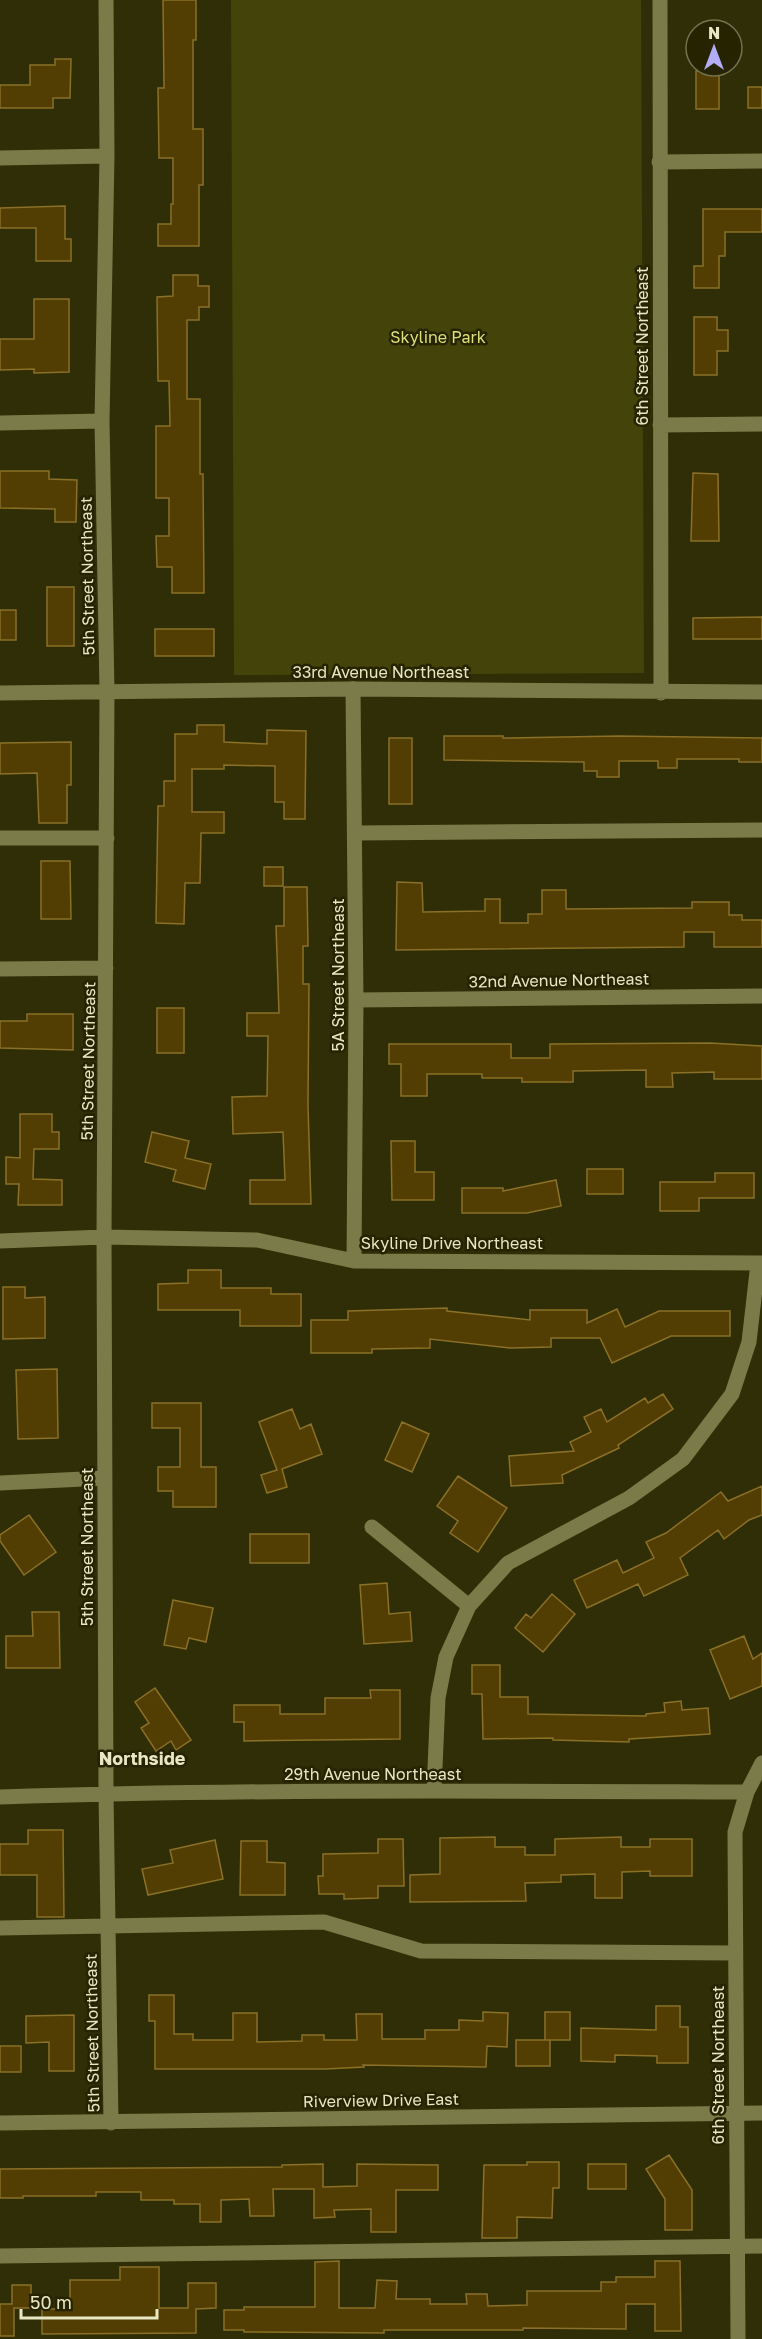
<svg xmlns="http://www.w3.org/2000/svg" width="762" height="2339" font-family="'Golos Text',sans-serif">
<style>
.green{fill:#44430a}
.building{fill:#523e02;stroke:#8b7027;stroke-width:1.5}
.lines{fill:none;stroke-linecap:round;stroke-linejoin:round}
.minor{stroke:#7b7b49;stroke-width:15}
.labels{text-anchor:middle;dominant-baseline:central;stroke-width:5;stroke-linejoin:round;paint-order:stroke}
.park-label{font-size:16px;fill:#e0de78;stroke:#262400}
.street-label{font-size:16px;fill:#e7e7c3;stroke:#262400}
.neighbourhood-label{font-size:18px;font-weight:bold;fill:#e7e7c3;stroke:#262400}
</style>
<rect width="100%" height="100%" fill="#2f2e06"/>
<path class="green" d="M231,0H641L644,673L234,675Z"/>
<path class="building" d="M163,0H196V40H193V129H203V185H199V246H158V224H171V204H173V158H159L158,88H164Z
M55,59H71L70,98H53V108H0V85H30V65H55Z
M696,71H719V109H696Z
M748,87H762V108H748Z
M65,206V239H71V261H36V228H0V208Z
M703,209H762V232H725V256H719V288H694V266H703Z
M173,275H198V286H209V307H199V320H187V399H200V474H203L204,593H172V567H157L156,536H169V498H156V426H170L169,381H158L157,297L173,296Z
M34,299H69V372L34,373V369L0,370V339H34Z
M694,317H717V330H728V351H717V375H694Z
M0,471H49V479L77,480L76,522H55V509L0,508Z
M693,473L718,474L719,541H691Z
M47,587H74V646H47Z
M0,610H16V640H0Z
M762,617V639H693V618Z
M155,629H214V656H155Z
M197,725H224V742L267,744V730L306,731L305,819H284V802H275V766L224,765V769H192V812H224V833H201L200,883H185L184,924L156,923L158,806H164V781H175V734H197Z
M444,736H503V738L619,736L762,738V762H739V759H677V768H658V761H619V777H597V771H584V762L444,760Z
M389,738H412V804H389Z
M71,742V785H67V823H39L37,773L0,774V743Z
M41,861H70L71,919H41Z
M264,867H283V886H264Z
M397,882L422,883L423,912L485,911V899H500V923H528V914H542V890H566V909L692,908V902H729V915H742V920H762V947H714V932H684V947L396,950Z
M284,887H307L308,946H303V984H309L308,1106L311,1204H250V1180H285L283,1132L233,1134L232,1097L267,1096L268,1036H247V1013H279L276,926H284Z
M157,1008H184V1053H157Z
M27,1014H73V1050L0,1048V1021H27Z
M710,1043L762,1046V1079H714V1072L672,1073L673,1087H646V1070L573,1071V1082H522V1078H482V1074H427V1096H401V1064H389V1044H511V1058H550V1044Z
M20,1114H52V1132H59V1149H34L33,1179L62,1180V1205H18L19,1184H6V1157L20,1158Z
M152,1132L189,1141L185,1158L211,1164L205,1189L173,1181L176,1170L145,1162Z
M391,1141H415V1172H434V1200H392Z
M587,1169H623V1194H587Z
M715,1173H754V1198H699V1211H660V1182H715Z
M556,1180L561,1206L527,1213H462V1188H503V1191Z
M188,1270H221V1288H271V1294H301V1326H240V1310H158V1284L188,1283Z
M3,1287H25V1298L45,1297V1338L3,1339Z
M447,1308V1311L530,1320V1310H587V1323L617,1309L625,1327L659,1311H730V1336H671L612,1363L600,1338H551V1347L511,1348L430,1339V1348L372,1349V1353H311V1320H348V1311Z
M57,1369L58,1438L18,1439L16,1370Z
M663,1394L673,1409L618,1445L619,1448L562,1475L563,1483L511,1486L509,1456L574,1451L570,1442L591,1432L584,1417L601,1409L607,1422L645,1398L648,1403Z
M152,1403H201V1467H216V1507H173V1491H158V1467H180V1428H152Z
M292,1409L300,1429L311,1424L322,1454L282,1469L287,1487L267,1493L261,1475L277,1470L259,1422Z
M402,1422L429,1434L412,1472L385,1460Z
M458,1476L507,1508L478,1552L450,1533L458,1521L437,1506Z
M762,1486V1515L749,1520L724,1539L718,1530L680,1558L688,1575L644,1596L638,1584L587,1608L574,1580L617,1560L623,1573L654,1558L646,1542L666,1533L721,1492L728,1501Z
M29,1515L56,1552L24,1575L0,1541V1535Z
M250,1534H309V1563H250Z
M387,1583L389,1614L410,1612L412,1641L364,1644L360,1585Z
M552,1594L575,1614L543,1652L515,1628L526,1614L531,1618Z
M173,1600L213,1608L206,1642L189,1638L186,1649L164,1645Z
M32,1612H59L60,1668H6V1636H33Z
M744,1636L753,1659L762,1653V1686L730,1699L710,1650Z
M472,1665H500V1697H528V1714L646,1716V1714L665,1712L664,1703L681,1701L682,1710L708,1708L710,1734L629,1739V1742L553,1740V1738L483,1739L482,1694H472Z
M155,1688L191,1740L176,1750L171,1741L156,1751L141,1728L149,1723L135,1702Z
M370,1690H400V1739L244,1741V1722H234V1705H280V1714H325V1698H371Z
M28,1830H63L64,1917H37V1875H0V1844H28Z
M495,1837V1847H525V1855H555V1839L621,1837V1847H650V1839H692V1876H650V1871L622,1872V1898H595V1874L561,1875V1882L525,1883L526,1901L410,1902V1875L440,1874V1838Z
M378,1839H403L404,1886H378V1898L344,1899V1894H319L318,1876H323V1854L378,1853Z
M215,1840L223,1879L148,1895L142,1869L173,1863L170,1850Z
M241,1841H267V1862L285,1863V1895H240Z
M149,1995H174V2034H193V2040H233V2013H257V2042L302,2041V2035H324V2040H357L356,2014H382V2039H425V2030H459V2020L483,2021V2012L508,2013L507,2047L487,2046L486,2067L363,2065L364,2067L325,2069H155V2021H149Z
M656,2006H680V2027H688V2063H657V2056L615,2055V2062L581,2061V2028L656,2030Z
M545,2012H570V2040H545Z
M74,2015V2071H49V2042L26,2043V2016Z
M516,2040H550V2066H516Z
M0,2046H21V2072H0Z
M669,2155L692,2190V2230H665V2199L646,2169Z
M527,2162H559V2188H553L552,2218L517,2217V2238H482L484,2165H527Z
M323,2164V2187L357,2186V2164L438,2165V2190H396V2232H371V2209L334,2210L335,2217L314,2218V2189H273L274,2216H250L249,2199L221,2200V2222H200V2204H174V2200H141V2192H96V2196H23V2198H0V2169L282,2167V2165Z
M588,2164H626V2189H588Z
M339,2261V2308H375L377,2280L397,2281L396,2299H430V2304H467L466,2294H487L488,2306L527,2305V2291H601V2282H616V2277H655V2261H680L681,2331H655V2304H626V2329L523,2328V2330H384V2333L244,2332V2330H224V2310H244V2307H315V2262Z
M120,2267H159V2308H188V2283H216V2308L196,2309V2333L42,2334V2309H70V2280H120Z
M12,2285H31V2308H14V2336H0V2304H12Z"/>
<g class="lines">
<path class="minor" d="M106,0L107,156L102,421L107,692L104,1237L106,1793L111,2123
M660,0L661,693
M0,158L107,156
M659,162L762,161
M0,423L102,421
M660,425L762,424
M353,689L356,1000L354,1261
M0,693L353,689L762,692
M355,833L762,830
M0,838H107
M0,969L106,968
M356,1000L762,996
M0,1241L104,1237L257,1240L354,1261L762,1263
M0,1483L105,1478
M372,1527L469,1606
M434,1791L438,1698L446,1657L469,1606L508,1563L629,1498L683,1459L732,1394L749,1342L758,1263
M0,1797C249,1789 498,1791 747,1792
M0,1928L324,1922L421,1951L735,1953
M0,2123L762,2113
M0,2256L762,2246
M738,2339L735,1832L747,1792L762,1763"/>
</g>
<g class="labels">
<g class="park-label">
<text x="438" y="337">Skyline Park</text>
</g>
<g class="street-label">
<text transform="translate(642 346) rotate(-90)">6th Street Northeast</text>
<text transform="translate(87 576) rotate(-91)">5th Street Northeast</text>
<text x="381" y="672">33rd Avenue Northeast</text>
<text transform="translate(338 975) rotate(-90)">5A Street Northeast</text>
<text transform="translate(559 980) rotate(-1)">32nd Avenue Northeast</text>
<text transform="translate(88 1061) rotate(-89)">5th Street Northeast</text>
<text x="452" y="1243">Skyline Drive Northeast</text>
<text transform="translate(87 1547) rotate(-90)">5th Street Northeast</text>
<text x="373" y="1774">29th Avenue Northeast</text>
<text transform="translate(92 2033) rotate(-91)">5th Street Northeast</text>
<text transform="translate(718 2065) rotate(-90)">6th Street Northeast</text>
<text transform="translate(381 2100) rotate(-1)">Riverview Drive East</text>
</g>
<g class="neighbourhood-label">
<text x="142" y="1758">Northside</text>
</g>
</g>
<g transform="translate(714 48)"><circle r="28" fill="#262400" stroke="#73724e" stroke-width="1.5"/>
<path d="M0-4.5L10 22L0 15L-10 22Z" fill="#b3adf9"/>
<text y="-9" font-size="16" font-weight="bold" text-anchor="middle" fill="#e7e7c3">N</text>
</g>
<path d="M21 2309v9h136v-9" fill="none" stroke="#e7e7c3" stroke-width="3"/>
<text x="30" y="2309" font-size="18" fill="#e7e7c3" stroke="#262400" stroke-width="4.5" paint-order="stroke">50 m</text>
</svg>
